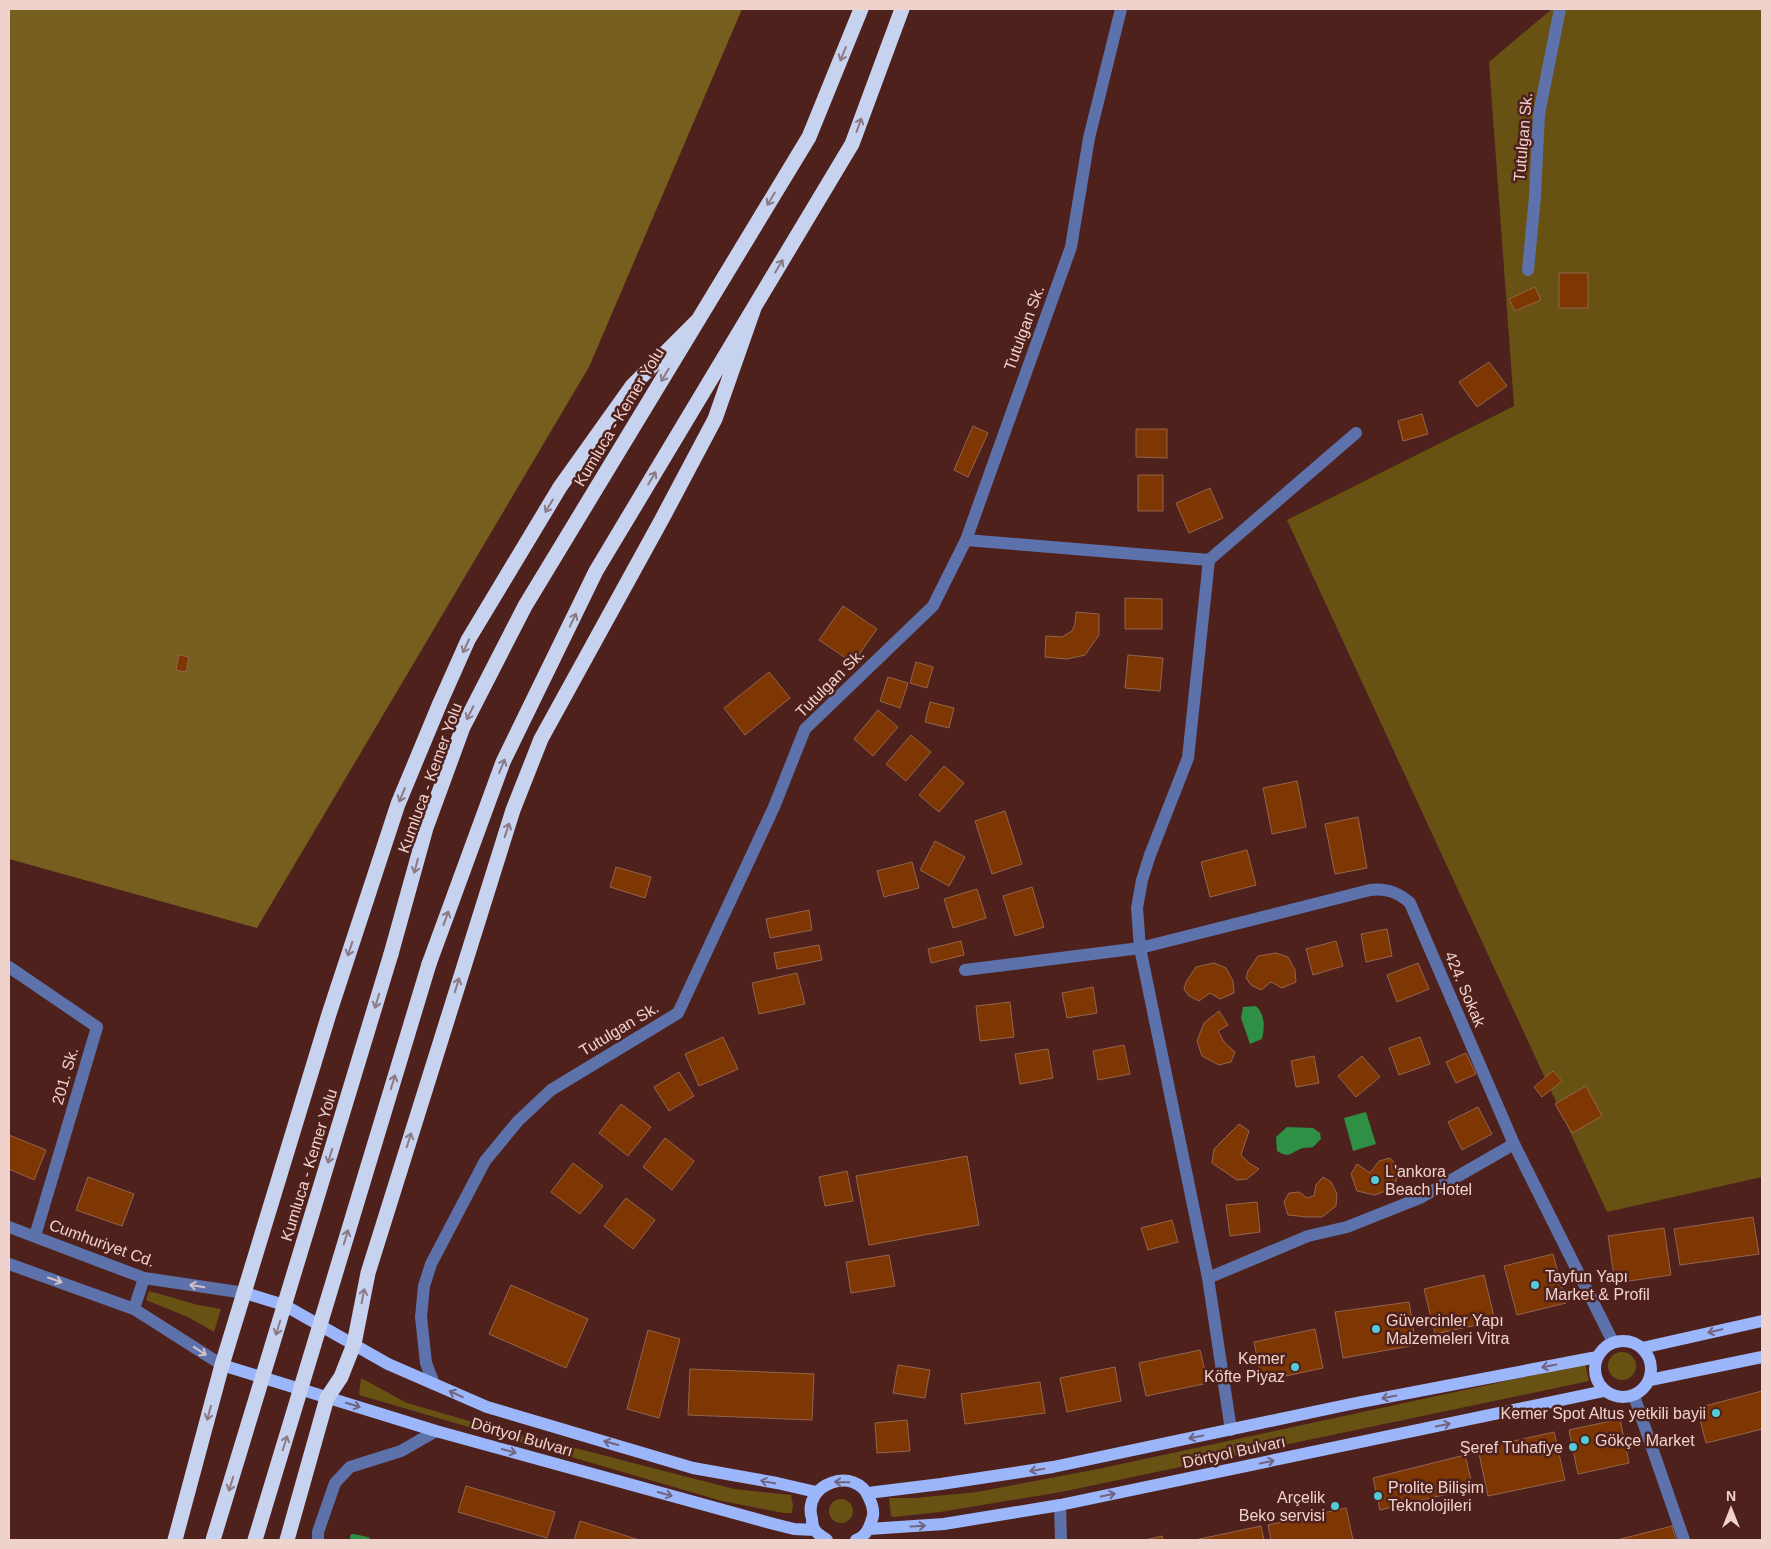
<svg xmlns="http://www.w3.org/2000/svg" width="1771" height="1549" font-family="Arial,sans-serif">
<style>
.green{fill:#685213}
.forest{fill:#765e1f}
.water{fill:#2e8f45}
.lines{fill:none;stroke-linecap:round;stroke-linejoin:round}
.stream{stroke:#2e8f45;stroke-width:6}
.building{fill:#7e3603;stroke:#94654d}
.minor{stroke:#5d72aa;stroke-width:12}
.major{stroke:#9bb6fa;stroke-width:12}
.highway{stroke:#c7d2ee;stroke-width:15}
.highway-bridge{stroke:#c7d2ee;stroke-width:15}
.oneway{stroke:#8b7a85}
.oneway2{stroke:#d3bfc6}
.oneway3{stroke:#716480}
.poi-dot{fill:#53cbdb;stroke:#4f211c;stroke-width:2}
.labels{text-anchor:middle;dominant-baseline:central;stroke-width:5;stroke-linejoin:round;paint-order:stroke}
.street-label{font-size:16px;fill:#f0d2cd;stroke:#4f211c}
.poi-label{font-size:16px;fill:#f0d2cd;stroke:#4f211c;text-anchor:start}
</style>
<rect width="100%" height="100%" fill="#4f211c"/>
<path class="green" d="M1552,9H1762V1177L1607,1212L1287,520L1514,406L1489,62Z
M149,1291L198,1305L221,1309L214,1332L190,1318L146,1300Z
M1608 1366a14 14 0 1 1 28 0a14 14 0 1 1-28 0Z
M1585,1364L1589,1381L1061,1492L940,1512L894,1517L891,1516L889,1498H915L977,1492L1098,1469Z
M361,1378L407,1403L539,1441L544,1440L734,1489L791,1495L793,1505L792,1513H784L722,1501L359,1395Z
M829 1511a12 12 0 1 1 24 0a12 12 0 1 1-24 0Z"/>
<path class="forest" d="M9,9H742L589,367L257,928L9,859Z"/>
<path class="water" d="M1256,1006C1265,1015 1265,1027 1262,1039L1250,1044L1241,1018L1243,1007Z
M1366,1112L1376,1144L1353,1151L1344,1118Z
M1287,1127L1313,1128L1320,1133L1321,1139L1313,1147C1309,1148 1304,1147 1300,1149C1289,1154 1289,1158 1277,1151L1276,1137Z"/>
<g class="lines">
<path class="stream" d="M353,1537L367,1540"/>
</g>
<path class="building" d="M1559,273H1588V308H1559Z
M1535,287L1541,300L1515,311L1509,299Z
M1489,362L1507,386L1477,407L1459,382Z
M1422,414L1428,434L1403,441L1398,421Z
M973,426L988,433L968,477L954,470Z
M1136,429H1167V458L1136,457Z
M1138,475H1163V511H1138Z
M1210,488L1223,518L1189,533L1176,503Z
M1125,598L1162,599V629H1125Z
M843,606L877,629L853,663L819,640Z
M1076,612L1099,614V635L1085,655L1067,659L1045,657L1046,636L1062,637L1072,631L1075,624Z
M179,655L189,657L186,672L176,670Z
M1128,655L1163,658L1160,691L1125,688Z
M916,662L933,667L927,688L910,683Z
M769,672L790,698L745,735L724,708Z
M888,677L908,683L900,708L880,701Z
M930,702L954,708L949,728L925,722Z
M878,710L898,727L873,756L854,739Z
M911,735L931,752L906,781L886,764Z
M944,766L964,783L939,812L919,795Z
M1297,781L1306,827L1272,834L1263,788Z
M1005,811L1022,864L992,874L975,821Z
M1358,817L1367,868L1335,874L1325,824Z
M935,841L965,857L949,886L920,870Z
M1247,850L1256,885L1210,897L1201,862Z
M912,862L919,888L884,897L877,871Z
M616,867L651,877L645,898L610,887Z
M1032,887L1044,927L1015,936L1003,896Z
M977,889L986,918L953,928L944,899Z
M809,910L812,930L770,938L766,919Z
M1387,929L1392,956L1366,962L1361,934Z
M961,941L964,955L931,963L928,949Z
M1336,941L1343,966L1313,975L1306,949Z
M819,945L822,960L777,969L774,953Z
M1276,953L1288,957L1295,970L1296,982L1282,988L1271,982L1261,990L1251,985L1246,978L1248,971L1258,956Z
M1214,963L1226,968L1233,981L1234,993L1220,999L1210,993L1199,1001L1189,996L1184,989L1186,982L1196,967Z
M1418,963L1429,989L1397,1002L1387,975Z
M797,973L805,1004L759,1014L752,983Z
M1093,987L1097,1013L1067,1018L1062,993Z
M1010,1002L1014,1037L980,1041L976,1006Z
M1219,1011L1228,1025L1218,1031L1224,1042L1235,1052L1231,1062L1219,1065L1202,1056L1197,1041L1204,1023Z
M723,1037L738,1069L699,1086L685,1054Z
M1420,1037L1430,1064L1399,1075L1389,1048Z
M1124,1045L1130,1074L1098,1080L1093,1051Z
M1048,1049L1053,1078L1020,1084L1015,1054Z
M1466,1053L1476,1074L1456,1083L1446,1062Z
M1314,1056L1319,1083L1296,1087L1291,1061Z
M1362,1056L1380,1077L1356,1097L1338,1076Z
M1553,1071L1562,1081L1542,1097L1534,1087Z
M679,1072L694,1096L669,1111L654,1087Z
M1586,1086L1602,1116L1572,1133L1555,1104Z
M621,1104L651,1127L628,1156L599,1133Z
M1478,1107L1492,1134L1462,1150L1448,1122Z
M1239,1124L1249,1131L1241,1155L1249,1163L1259,1169L1247,1179L1237,1180L1212,1163L1214,1149Z
M9,1135L46,1150L34,1180L9,1169Z
M665,1138L694,1161L672,1190L643,1167Z
M967,1156L979,1225L869,1245L856,1176Z
M1390,1158L1398,1167L1396,1181L1388,1190L1375,1195L1357,1191L1351,1174L1357,1164L1370,1173L1379,1161Z
M573,1163L603,1186L580,1214L551,1192Z
M847,1171L853,1201L825,1206L819,1177Z
M88,1177L134,1194L122,1226L76,1210Z
M1323,1177L1331,1182L1337,1194L1336,1206L1322,1217H1307L1288,1215L1284,1202L1289,1193L1299,1192L1307,1198L1314,1196L1316,1185Z
M626,1198L655,1220L633,1249L604,1226Z
M1257,1202L1260,1232L1230,1236L1226,1205Z
M1753,1217L1759,1254L1680,1265L1674,1229Z
M1172,1220L1178,1242L1148,1250L1141,1228Z
M1664,1228L1671,1275L1615,1283L1608,1236Z
M1553,1254L1566,1303L1517,1315L1504,1266Z
M889,1255L895,1286L851,1293L846,1262Z
M1484,1275L1495,1321L1435,1334L1424,1289Z
M511,1285L588,1319L566,1368L489,1334Z
M1409,1302L1416,1345L1343,1358L1335,1312Z
M1315,1329L1323,1368L1262,1381L1254,1342Z
M648,1330L680,1339L659,1418L627,1409Z
M1200,1350L1208,1383L1146,1396L1139,1363Z
M898,1365L930,1370L925,1398L893,1393Z
M1115,1367L1121,1401L1067,1412L1060,1378Z
M690,1369L814,1374L812,1420L688,1415Z
M1040,1382L1045,1413L965,1424L961,1394Z
M1762,1391V1429L1706,1443L1697,1408Z
M1620,1419L1629,1463L1578,1474L1569,1430Z
M907,1420L910,1451L877,1453L875,1423Z
M1554,1432L1565,1480L1488,1496L1478,1449Z
M1465,1455L1473,1488L1380,1510L1373,1478Z
M466,1486L555,1512L547,1538L458,1512Z
M1346,1508L1353,1540H1271L1268,1525Z
M580,1521L639,1540H574Z
M1261,1526L1264,1540H1195Z
M1672,1526L1676,1540H1617Z
M1162,1536L1163,1540H1145Z"/>
<g class="lines">
<path class="minor" d="M1528,270L1535,196L1539,114L1560,9
M966,540L1209,560
M9,967L97,1027L35,1236
M965,970L1140,948L1370,890C1386,888 1398,892 1410,903L1514,1144L1613,1342
M9,1227L144,1278L245,1293
M9,1264L134,1309L222,1365
M1208,1278L1308,1236L1347,1227L1420,1198L1514,1144
M134,1309L144,1278
M434,1384L426,1363L421,1317L424,1286L431,1264L485,1161L518,1121L551,1090L678,1013L774,807L805,729L933,606L966,540L1071,247L1089,138L1121,9
M1634,1396L1684,1540
M1231,1430L1208,1278L1140,948L1137,908L1142,880L1150,855L1188,758L1209,560L1356,433
M1060,1505L1061,1540
M318,1540V1532L335,1483L350,1467L401,1451L436,1431"/>
<path class="major" d="M245,1293L284,1305L388,1364L487,1407L693,1468L777,1483L816,1492
M1595 1369a28 28 0 1 1 56 0a28 28 0 1 1-56 0Z
M1642,1348L1762,1321
M222,1365L436,1431L774,1524L794,1529L815,1530
M1650,1380L1762,1357
M868,1493L941,1484L1053,1467L1351,1404L1597,1357
M869,1529L944,1524L1060,1505L1604,1391
M827,1540C823,1537 817,1534 815,1530C813,1528 812,1522 812,1519C801,1483 857,1465 869,1498C872,1504 874,1509 873,1516C870,1526 867,1536 856,1540"/>
<path class="highway" d="M391,954L426,828L463,727L525,606L809,137L861,9
M429,964L503,762L596,571L852,144L902,9
M175,1540L222,1365L329,1014L398,804L440,703L468,640L560,487L632,386L699,319
M287,1540L327,1398L341,1377L354,1344L368,1273L513,810L541,739L662,519L715,419L754,308"/>
<path class="highway-bridge" d="M213,1540L391,954
M255,1540L429,964"/>
</g>
<defs><path id="oneway-shaft" d="M-6 0H5M1.5-3L5.5 0L1.5 3" fill="none" stroke-width="1.6" stroke-linecap="round" stroke-linejoin="round" transform="scale(1.25)"/></defs>
<g class="oneway">
<use href="#oneway-shaft" transform="translate(843 54) rotate(112)"/>
<use href="#oneway-shaft" transform="translate(859 125) rotate(-70)"/>
<use href="#oneway-shaft" transform="translate(771 199) rotate(121)"/>
<use href="#oneway-shaft" transform="translate(779 266) rotate(-59)"/>
<use href="#oneway-shaft" transform="translate(665 375) rotate(121)"/>
<use href="#oneway-shaft" transform="translate(652 478) rotate(-59)"/>
<use href="#oneway-shaft" transform="translate(549 506) rotate(121)"/>
<use href="#oneway-shaft" transform="translate(573 620) rotate(-64)"/>
<use href="#oneway-shaft" transform="translate(466 646) rotate(115)"/>
<use href="#oneway-shaft" transform="translate(470 713) rotate(117)"/>
<use href="#oneway-shaft" transform="translate(502 766) rotate(-68)"/>
<use href="#oneway-shaft" transform="translate(402 795) rotate(112)"/>
<use href="#oneway-shaft" transform="translate(507 830) rotate(-72)"/>
<use href="#oneway-shaft" transform="translate(416 866) rotate(105)"/>
<use href="#oneway-shaft" transform="translate(446 918) rotate(-70)"/>
<use href="#oneway-shaft" transform="translate(350 949) rotate(108)"/>
<use href="#oneway-shaft" transform="translate(457 985) rotate(-73)"/>
<use href="#oneway-shaft" transform="translate(377 1001) rotate(107)"/>
<use href="#oneway-shaft" transform="translate(393 1082) rotate(-73)"/>
<use href="#oneway-shaft" transform="translate(409 1140) rotate(-73)"/>
<use href="#oneway-shaft" transform="translate(330 1156) rotate(107)"/>
<use href="#oneway-shaft" transform="translate(346 1237) rotate(-73)"/>
<use href="#oneway-shaft" transform="translate(363 1296) rotate(-79)"/>
<use href="#oneway-shaft" transform="translate(278 1328) rotate(107)"/>
<use href="#oneway-shaft" transform="translate(209 1413) rotate(105)"/>
<use href="#oneway-shaft" transform="translate(285 1443) rotate(-73)"/>
<use href="#oneway-shaft" transform="translate(231 1484) rotate(107)"/>
</g>
<g class="oneway2">
<use href="#oneway-shaft" transform="translate(55 1280) rotate(19)"/>
<use href="#oneway-shaft" transform="translate(197 1286) rotate(-171)"/>
<use href="#oneway-shaft" transform="translate(200 1351) rotate(33)"/>
</g>
<g class="oneway3">
<use href="#oneway-shaft" transform="translate(1715 1331) rotate(167)"/>
<use href="#oneway-shaft" transform="translate(1549 1366) rotate(169)"/>
<use href="#oneway-shaft" transform="translate(456 1394) rotate(-156)"/>
<use href="#oneway-shaft" transform="translate(1389 1397) rotate(169)"/>
<use href="#oneway-shaft" transform="translate(353 1405) rotate(17)"/>
<use href="#oneway-shaft" transform="translate(1443 1425) rotate(-12)"/>
<use href="#oneway-shaft" transform="translate(1196 1437) rotate(168)"/>
<use href="#oneway-shaft" transform="translate(611 1443) rotate(-164)"/>
<use href="#oneway-shaft" transform="translate(509 1451) rotate(16)"/>
<use href="#oneway-shaft" transform="translate(1267 1462) rotate(-12)"/>
<use href="#oneway-shaft" transform="translate(1037 1470) rotate(171)"/>
<use href="#oneway-shaft" transform="translate(768 1482) rotate(-169)"/>
<use href="#oneway-shaft" transform="translate(842 1482) rotate(-179)"/>
<use href="#oneway-shaft" transform="translate(665 1494) rotate(16)"/>
<use href="#oneway-shaft" transform="translate(1108 1495) rotate(-12)"/>
<use href="#oneway-shaft" transform="translate(918 1526) rotate(-3)"/>
</g>
<g class="poi-dot">
<circle cx="1375" cy="1180" r="5"/>
<circle cx="1535" cy="1285" r="5"/>
<circle cx="1376" cy="1329" r="5"/>
<circle cx="1295" cy="1367" r="5"/>
<circle cx="1716" cy="1413" r="5"/>
<circle cx="1585" cy="1440" r="5"/>
<circle cx="1573" cy="1447" r="5"/>
<circle cx="1378" cy="1496" r="5"/>
<circle cx="1335" cy="1506" r="5"/>
</g>
<g class="labels">
<g class="street-label">
<text transform="translate(1523 137) rotate(-85)">Tutulgan Sk.</text>
<text transform="translate(1024 328) rotate(-70)">Tutulgan Sk.</text>
<text transform="translate(619 417) rotate(-59)">Kumluca - Kemer Yolu</text>
<text transform="translate(830 683) rotate(-45)">Tutulgan Sk.</text>
<text transform="translate(430 778) rotate(-70)">Kumluca - Kemer Yolu</text>
<text transform="translate(1465 989) rotate(67)">424. Sokak</text>
<text transform="translate(619 1029) rotate(-31)">Tutulgan Sk.</text>
<text transform="translate(65 1076) rotate(-74)">201. Sk.</text>
<text transform="translate(309 1165) rotate(-73)">Kumluca - Kemer Yolu</text>
<text transform="translate(102 1243) rotate(20)">Cumhuriyet Cd.</text>
<text transform="translate(522 1437) rotate(16)">Dörtyol Bulvarı</text>
<text transform="translate(1234 1452) rotate(-12)">Dörtyol Bulvarı</text>
</g>
<g class="poi-label">
<text x="1385" y="1171">L'ankora<tspan x="1385" dy="18">Beach Hotel</tspan></text>
<text x="1545" y="1276">Tayfun Yapı<tspan x="1545" dy="18">Market &amp; Profil</tspan></text>
<text x="1386" y="1320">Güvercinler Yapı<tspan x="1386" dy="18">Malzemeleri Vitra</tspan></text>
<text x="1285" y="1358" text-anchor="end">Kemer<tspan x="1285" dy="18">Köfte Piyaz</tspan></text>
<text x="1706" y="1413" text-anchor="end">Kemer Spot Altus yetkili bayii</text>
<text x="1595" y="1440">Gökçe Market</text>
<text x="1563" y="1447" text-anchor="end">Şeref Tuhafiye</text>
<text x="1388" y="1487">Prolite Bilişim<tspan x="1388" dy="18">Teknolojileri</tspan></text>
<text x="1325" y="1497" text-anchor="end">Arçelik<tspan x="1325" dy="18">Beko servisi</tspan></text>
</g>
</g>
<rect width="1771" height="1549" fill="none" stroke="#f0d2cd" stroke-width="20"/>
<g transform="translate(1731 1509)" stroke="#4f211c" stroke-width="4" paint-order="stroke">
<path d="M0-4L9 19L0 12L-9 19Z" fill="#f0d2cd"/>
<text y="-8" font-size="14" font-weight="bold" text-anchor="middle" fill="#f0d2cd">N</text>
</g>
</svg>
